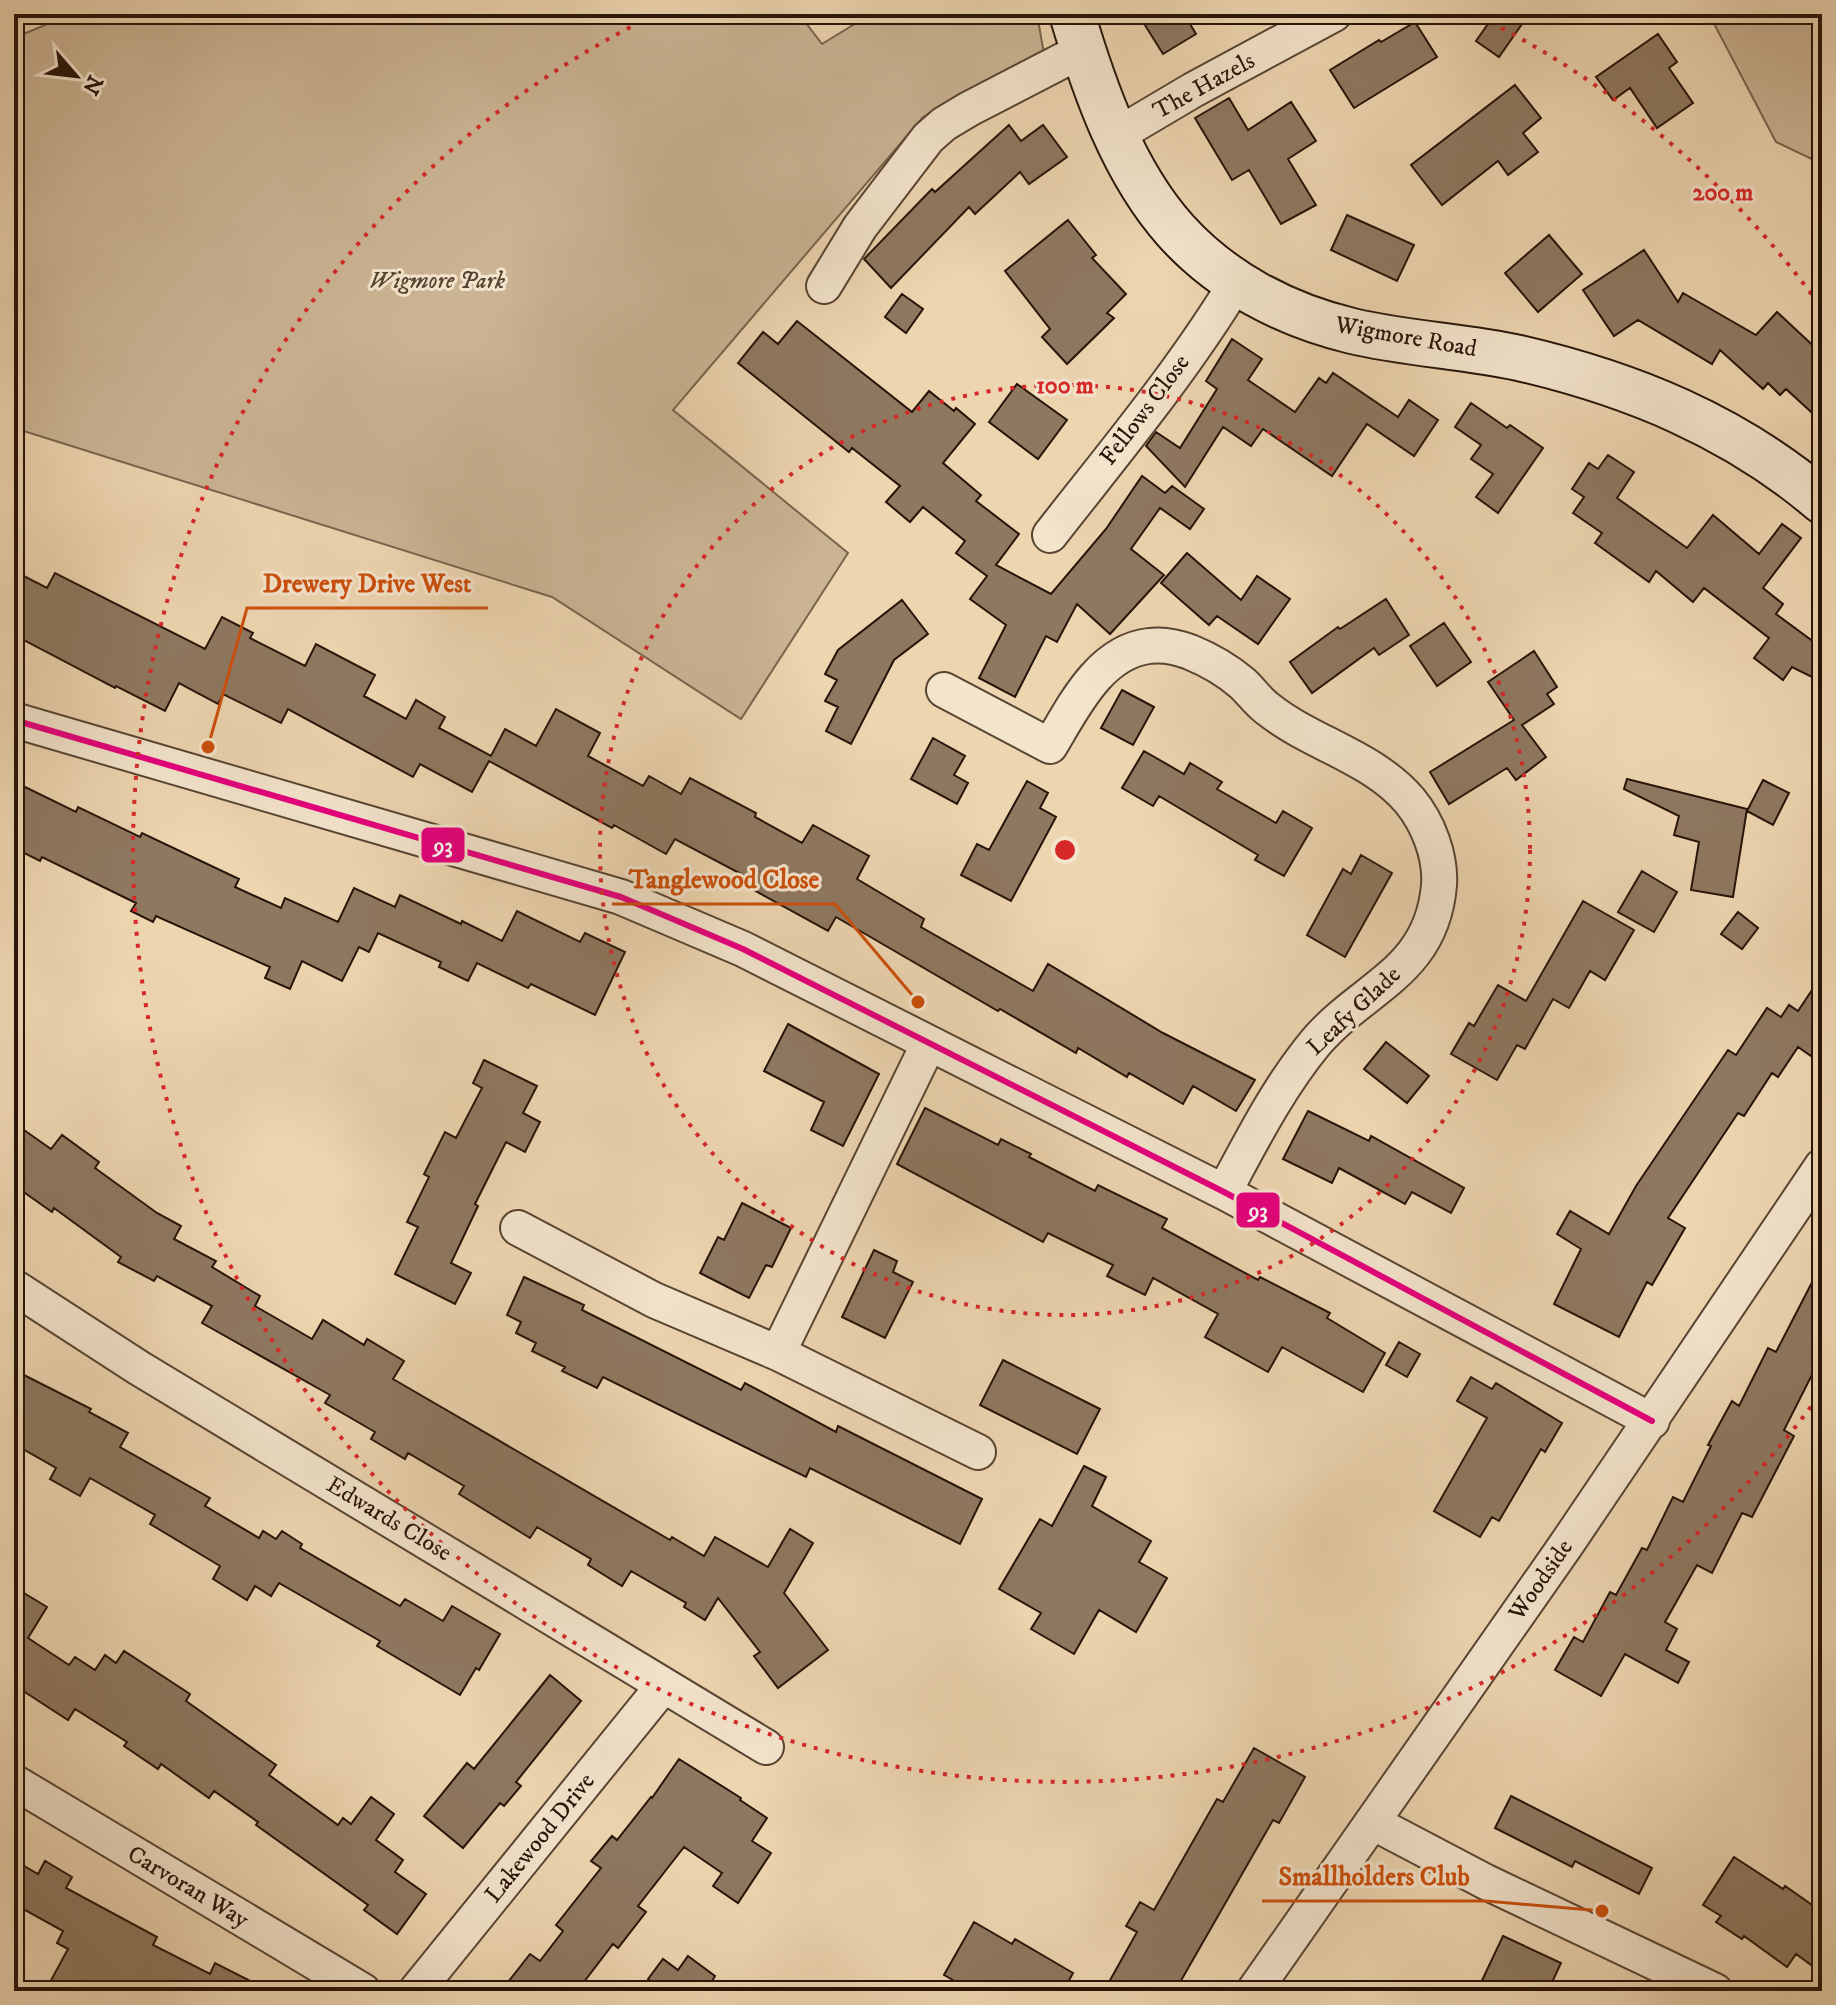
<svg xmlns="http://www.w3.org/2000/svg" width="1836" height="2005" font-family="'IM FELL DW Pica',serif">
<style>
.green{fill:#cbb494;stroke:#79644e;stroke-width:2}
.building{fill:#8e7860;stroke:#271409;stroke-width:2}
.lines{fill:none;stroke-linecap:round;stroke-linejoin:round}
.street-casing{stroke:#584433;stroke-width:38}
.secondary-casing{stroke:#271409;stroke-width:48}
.street{stroke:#f3e4cc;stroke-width:34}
.secondary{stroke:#f3e4cc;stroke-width:44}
.bus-1-casing{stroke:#f3e4cc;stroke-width:12}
.bus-1{stroke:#e5007d;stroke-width:6}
.ring{fill:none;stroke:#d62828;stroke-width:4;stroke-dasharray:4 8}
.labels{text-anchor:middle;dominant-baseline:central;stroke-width:6;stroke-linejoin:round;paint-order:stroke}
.street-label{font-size:24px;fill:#271409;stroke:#f3e4cc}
.park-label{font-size:24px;font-style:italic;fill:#584433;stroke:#f3e4cc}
.centre{fill:#d62828;stroke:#f3e4cc;stroke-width:4}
.ring-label{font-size:24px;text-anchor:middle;font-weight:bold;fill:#d62828;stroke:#f3e4cc;stroke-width:6;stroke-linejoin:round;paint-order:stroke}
.leader{fill:none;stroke:#cb4f0c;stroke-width:3}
.callout-dot{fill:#cb4f0c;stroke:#f3e4cc;stroke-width:3}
.callout-label{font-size:26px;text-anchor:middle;font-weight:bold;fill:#cb4f0c;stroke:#f3e4cc;stroke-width:6;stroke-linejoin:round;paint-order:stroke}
.line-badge{stroke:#f3e4cc;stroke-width:3}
.badge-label{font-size:22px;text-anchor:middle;font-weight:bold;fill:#fff}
</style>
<rect width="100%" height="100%" fill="#edd5b0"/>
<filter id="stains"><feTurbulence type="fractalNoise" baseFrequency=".0025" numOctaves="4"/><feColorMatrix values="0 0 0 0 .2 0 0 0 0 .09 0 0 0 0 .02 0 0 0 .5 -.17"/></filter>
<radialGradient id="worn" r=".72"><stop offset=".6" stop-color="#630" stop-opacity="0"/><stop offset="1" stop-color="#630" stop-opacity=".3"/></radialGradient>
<path class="green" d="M71,14H799L822,44L871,14H1037L1044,54L923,117L673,410L848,553L741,719L552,597L14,428V38Z
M1709,14H1822V164L1776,142Z"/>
<path class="building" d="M1138,14H1184L1196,34L1163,54Z
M1495,14H1529L1499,57L1476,41Z
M1415,22L1437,57L1354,108L1330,70L1379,40L1381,42Z
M1658,34L1677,62L1669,68L1693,103L1657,128L1630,88L1613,100L1596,77Z
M1515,85L1541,118L1523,133L1538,152L1508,175L1498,161L1442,205L1411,165Z
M1229,98L1248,130L1291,102L1316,141L1288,159L1316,205L1281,224L1249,170L1232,180L1195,118Z
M1009,125L1021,141L1043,125L1067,157L1029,184L1020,172L975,214L969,207L891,288L864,259L932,189L935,192Z
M1347,215L1414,245L1397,281L1331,250Z
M1068,220L1096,255L1092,258L1126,294L1107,313L1114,318L1067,364L1042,337L1050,329L1005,271Z
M1549,235L1582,274L1538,312L1505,273Z
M1644,250L1678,302L1683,293L1756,335L1777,312L1822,354V422L1786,389L1780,395L1768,383L1763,389L1720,350L1712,364L1638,320L1614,336L1583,290Z
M902,294L923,309L906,333L885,317Z
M797,321L912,412L929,391L954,411L956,408L975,424L943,463L981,495L976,501L1019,534L996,565L1051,594L1106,529L1142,476L1165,493L1172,486L1204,509L1190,529L1160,508L1131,549L1164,575L1110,634L1077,604L1057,642L1046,636L1015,697L979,678L1006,625L970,599L987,576L956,553L965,541L923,507L910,522L886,502L900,486L852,448L849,452L738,363L763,332L778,344Z
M1232,339L1262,359L1248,380L1295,412L1319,378L1326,383L1333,373L1398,417L1409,400L1438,420L1414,456L1367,424L1332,476L1263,429L1251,446L1223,427L1185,487L1146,446L1156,432L1180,448L1217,389L1206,381Z
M1017,384L1067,420L1038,459L989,422Z
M1471,403L1507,428L1510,425L1543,448L1498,513L1476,497L1493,474L1471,459L1481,445L1455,427Z
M1608,455L1634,472L1617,498L1687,548L1713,515L1759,554L1782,524L1801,538L1763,588L1783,604L1776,614L1822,648V682L1792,667L1783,680L1754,658L1769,638L1704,588L1693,602L1656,571L1649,582L1595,543L1602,533L1573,513L1584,497L1572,489L1589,463L1598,469Z
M1187,553L1241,600L1257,576L1290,599L1258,644L1217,616L1209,625L1161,583Z
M14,571L47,588L55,573L205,649L222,617L253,633L250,638L305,666L316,644L375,675L364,696L406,719L416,700L445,717L439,728L491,756L505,729L536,746L556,709L600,733L588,756L643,786L649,776L681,794L690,778L756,813L755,817L802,843L813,825L869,856L857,879L924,919L921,927L1033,991L1048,964L1163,1033L1255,1080L1236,1111L1193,1086L1183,1104L1129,1073L1127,1077L1078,1048L1076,1053L1000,1009L998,1011L836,917L828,931L741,883L745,876L675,839L666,854L614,825L612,828L489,761L472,792L420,764L413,777L288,709L281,723L223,694L218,704L179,683L165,711L116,686L115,688L14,635Z
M1386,599L1409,635L1379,655L1374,648L1312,693L1290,662L1338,627L1340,629Z
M902,600L928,634L894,660L851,744L826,731L838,707L825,701L837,680L825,674L838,650Z
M1444,623L1471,662L1437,686L1410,646Z
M1534,651L1557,687L1547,694L1554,704L1522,725L1546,757L1516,780L1507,768L1449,804L1430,772L1514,720L1488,682Z
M1122,690L1154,707L1133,745L1101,728Z
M933,738L965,756L954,775L968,783L957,804L911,779Z
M1144,751L1184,774L1190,763L1222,782L1217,789L1276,823L1283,811L1312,828L1284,876L1255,860L1258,855L1159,796L1153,806L1122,788Z
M1627,779L1747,809L1733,897L1691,890L1699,842L1674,835L1679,816L1624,789Z
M1763,780L1789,793L1773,825L1747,811Z
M1027,781L1048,793L1040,808L1056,817L1011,901L961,875L977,844L989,850Z
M25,787L76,812L78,807L140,837L142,833L239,879L235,887L281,908L285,898L338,922L354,888L395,907L400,895L461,924L462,921L502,941L517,911L580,942L585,933L625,952L595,1015L531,984L528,988L477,963L468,981L439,967L441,962L378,933L369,952L359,947L342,981L302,961L290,989L265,978L270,967L156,916L153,922L131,911L136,903L42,857L40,861L14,848V792L21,795Z
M1361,855L1392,873L1345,957L1307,935L1343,869L1351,874Z
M1642,871L1677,892L1654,932L1618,912Z
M1583,901L1634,930L1605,980L1590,971L1569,1008L1553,999L1525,1049L1517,1045L1497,1080L1451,1054L1469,1023L1474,1026L1498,985L1526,1001Z
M1738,912L1758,928L1742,949L1721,934Z
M1822,975V1040L1811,1056L1798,1047L1778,1077L1772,1073L1744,1116L1738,1113L1668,1218L1685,1228L1652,1285L1647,1282L1619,1337L1554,1304L1581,1249L1557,1234L1570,1211L1609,1234L1636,1186L1728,1050L1736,1055L1767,1008L1781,1017L1789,1005L1798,1011Z
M788,1024L879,1074L843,1146L811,1130L824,1102L764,1071Z
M1386,1042L1429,1076L1407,1103L1364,1069Z
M484,1060L537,1086L523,1113L540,1122L525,1152L506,1142L475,1204L478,1206L451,1263L471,1273L455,1304L395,1274L418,1227L407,1222L429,1177L424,1174L445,1132L456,1138L482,1088L473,1083Z
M925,1108L998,1145L1001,1139L1031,1154L1029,1157L1095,1191L1098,1185L1167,1219L1162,1228L1258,1280L1260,1277L1330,1313L1327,1318L1385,1353L1363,1392L1282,1347L1268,1372L1205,1337L1218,1314L1153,1278L1145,1295L1107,1276L1113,1265L1048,1233L1043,1242L897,1164Z
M1308,1111L1369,1141L1371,1136L1464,1188L1451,1213L1412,1192L1405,1204L1339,1168L1332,1183L1283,1159Z
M14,1123L51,1149L62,1135L99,1162L95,1168L157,1213L181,1226L174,1239L216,1261L212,1267L260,1296L255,1306L312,1339L323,1320L364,1345L367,1339L404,1361L393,1379L670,1540L672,1537L704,1556L715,1537L768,1567L790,1529L813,1543L784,1593L828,1650L778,1688L754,1656L760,1652L718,1598L705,1620L684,1607L686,1603L631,1571L622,1586L588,1565L591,1559L537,1527L530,1538L459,1494L464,1486L408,1453L405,1459L371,1439L375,1432L325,1403L330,1395L202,1323L212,1306L157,1276L154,1281L118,1262L121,1257L54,1208L52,1212L18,1188L24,1180L14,1173Z
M742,1203L791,1228L772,1267L766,1265L749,1298L700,1273L718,1237L724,1240Z
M874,1250L897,1261L893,1272L913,1282L885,1338L842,1317Z
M1822,1263V1355L1784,1430L1794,1436L1752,1517L1742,1513L1712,1573L1697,1565L1665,1622L1677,1629L1666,1650L1689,1662L1678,1683L1625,1654L1601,1696L1555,1670L1574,1637L1583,1642L1610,1592L1616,1595L1642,1548L1647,1550L1673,1497L1683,1502L1711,1446L1708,1445L1732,1401L1739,1406L1768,1348L1776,1352Z
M524,1277L584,1305L582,1310L741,1390L745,1383L836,1432L838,1426L982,1499L960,1544L810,1468L806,1477L603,1377L597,1388L562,1371L565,1367L532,1351L536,1343L516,1333L521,1322L507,1315Z
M1399,1342L1420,1354L1407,1377L1386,1365Z
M1003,1360L1100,1409L1077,1454L980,1405Z
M14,1370L91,1409L89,1412L128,1433L120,1447L210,1498L205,1506L259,1538L263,1531L276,1539L282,1531L302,1544L300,1548L400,1606L405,1599L443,1621L452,1606L500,1634L479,1670L476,1668L460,1695L377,1646L380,1641L279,1583L271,1596L255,1586L247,1600L213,1579L220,1566L150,1524L155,1515L90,1478L80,1496L50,1479L56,1468L14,1444Z
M1471,1377L1492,1389L1496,1383L1562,1423L1545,1452L1541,1449L1499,1521L1492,1517L1480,1537L1434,1511L1487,1418L1457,1401Z
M1084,1466L1106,1477L1092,1506L1151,1541L1139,1562L1167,1578L1136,1632L1099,1610L1074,1654L1031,1629L1041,1613L999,1589L1040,1519L1052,1526Z
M14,1587L47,1607L28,1638L69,1665L75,1657L95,1670L105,1655L116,1663L124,1651L190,1694L186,1701L276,1765L269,1775L338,1825L343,1818L351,1824L371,1797L394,1814L376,1840L403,1860L395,1872L426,1894L397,1934L364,1910L368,1905L256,1825L258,1822L214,1791L209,1798L161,1764L158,1769L124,1746L127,1742L75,1709L68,1720L14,1685Z
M550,1675L581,1701L516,1782L521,1786L504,1806L500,1803L463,1848L424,1816L467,1763L474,1769Z
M1254,1748L1305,1777L1279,1823L1273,1820L1175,1991H1104L1137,1932L1126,1926L1140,1902L1154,1910L1217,1799L1223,1802Z
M679,1759L741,1798L740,1800L767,1818L752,1841L771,1853L738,1903L713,1886L722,1873L684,1847L638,1906L646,1912L618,1948L613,1944L577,1991H501L530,1954L540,1961L563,1931L556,1925L601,1868L591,1861L612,1836L617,1840L651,1797L652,1798Z
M1511,1796L1652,1868L1639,1894L1575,1861L1572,1867L1495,1828Z
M1734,1857L1783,1889L1785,1886L1822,1912V1973L1796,1954L1787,1967L1744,1936L1742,1939L1716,1922L1721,1916L1703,1905Z
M14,1860L38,1874L45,1861L72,1877L66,1888L157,1937L153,1945L210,1974L215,1963L270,1991H62L49,1984L68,1949L57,1943L63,1931L14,1904Z
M974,1922L1012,1944L1015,1939L1073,1973L1063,1991H972L944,1975Z
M1503,1936L1561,1963L1548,1991H1477Z
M688,1956L715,1976L706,1991H663L648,1979L663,1959L678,1970Z"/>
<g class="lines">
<defs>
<path id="street" d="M1117,135L1193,90L1334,14
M824,286L860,227L928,138L944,124L969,109L1083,50
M1050,535C1114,453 1182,372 1236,283
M944,690L1050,746C1073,708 1099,652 1149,646C1163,644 1177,647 1190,652C1207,659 1228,671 1242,683C1251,691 1258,702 1268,709C1312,744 1373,757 1410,801C1428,823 1441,856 1439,885C1432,972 1363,987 1316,1042C1278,1088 1252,1140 1224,1192
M14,720L621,897L743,949L1224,1192L1652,1421
M929,1043L778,1353L978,1452
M518,1228L654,1300L778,1353
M14,1287L139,1368L766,1747
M14,1782L363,1991
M1372,1822L1486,1882L1715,1991
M416,1991L663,1686
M1254,1991L1566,1545L1822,1166"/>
<path id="secondary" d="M1072,14C1094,88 1123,172 1176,231C1222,282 1285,315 1352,331C1407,344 1464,346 1519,358C1631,384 1734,426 1822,501"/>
</defs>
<use href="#street" class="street-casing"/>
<use href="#secondary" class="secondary-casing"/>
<use href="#street" class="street"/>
<use href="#secondary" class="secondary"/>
<defs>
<path id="bus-1" d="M14,720L621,897L743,949L1224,1192L1652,1421"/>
</defs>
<use href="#bus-1" class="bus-1-casing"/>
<use href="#bus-1" class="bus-1"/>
</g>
<g class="ring">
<circle cx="1065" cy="850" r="465"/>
<path d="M1818 1397A931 931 0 1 1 650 17M1480 17A931 931 0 0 1 1818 303"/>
</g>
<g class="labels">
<g class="street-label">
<text transform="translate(1204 86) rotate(-29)">The Hazels</text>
<text transform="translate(1406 337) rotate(10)">Wigmore Road</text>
<text transform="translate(1145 410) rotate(-53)">Fellows Close</text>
<text transform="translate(1354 1011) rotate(-43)">Leafy Glade</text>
<text transform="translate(389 1519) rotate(31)">Edwards Close</text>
<text transform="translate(1541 1580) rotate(-55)">Woodside</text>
<text transform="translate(540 1838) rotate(-51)">Lakewood Drive</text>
<text transform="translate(188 1887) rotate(31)">Carvoran Way</text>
</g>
<g class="park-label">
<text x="437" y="281">Wigmore Park</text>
</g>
</g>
<circle cx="1065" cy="850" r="12" class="centre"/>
<g class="ring-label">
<text x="1723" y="200">200 m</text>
<text x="1065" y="393">100 m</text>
</g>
<path class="leader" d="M208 747L247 608H488M918 1002L835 904H612M1602 1911L1486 1901H1262"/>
<g class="callout-dot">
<circle cx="208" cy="747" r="8"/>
<circle cx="918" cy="1002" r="8"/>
<circle cx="1602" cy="1911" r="8"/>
</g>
<g class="callout-label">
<text x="367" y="592">Drewery Drive West</text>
<text x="724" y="888">Tanglewood Close</text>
<text x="1374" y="1885">Smallholders Club</text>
</g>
<g class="line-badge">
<rect x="420" y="826" width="46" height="38" rx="8" fill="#e5007d"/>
<rect x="1235" y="1191" width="46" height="38" rx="8" fill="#e5007d"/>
</g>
<g class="badge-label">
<text x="443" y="853">93</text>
<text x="1258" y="1218">93</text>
</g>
<rect width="1836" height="2005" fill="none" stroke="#edd5b0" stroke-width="48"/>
<rect x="16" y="16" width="1804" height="1973" fill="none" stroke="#271409" stroke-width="4"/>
<rect x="24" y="24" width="1788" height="1957" fill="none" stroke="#271409" stroke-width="2"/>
<g transform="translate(76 76) rotate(118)" stroke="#f3e4cc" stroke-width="6" paint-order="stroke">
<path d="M0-6L14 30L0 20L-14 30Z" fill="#271409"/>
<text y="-12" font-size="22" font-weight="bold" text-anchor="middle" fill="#271409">N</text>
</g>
<rect width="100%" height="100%" filter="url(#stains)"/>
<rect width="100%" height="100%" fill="url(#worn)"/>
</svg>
